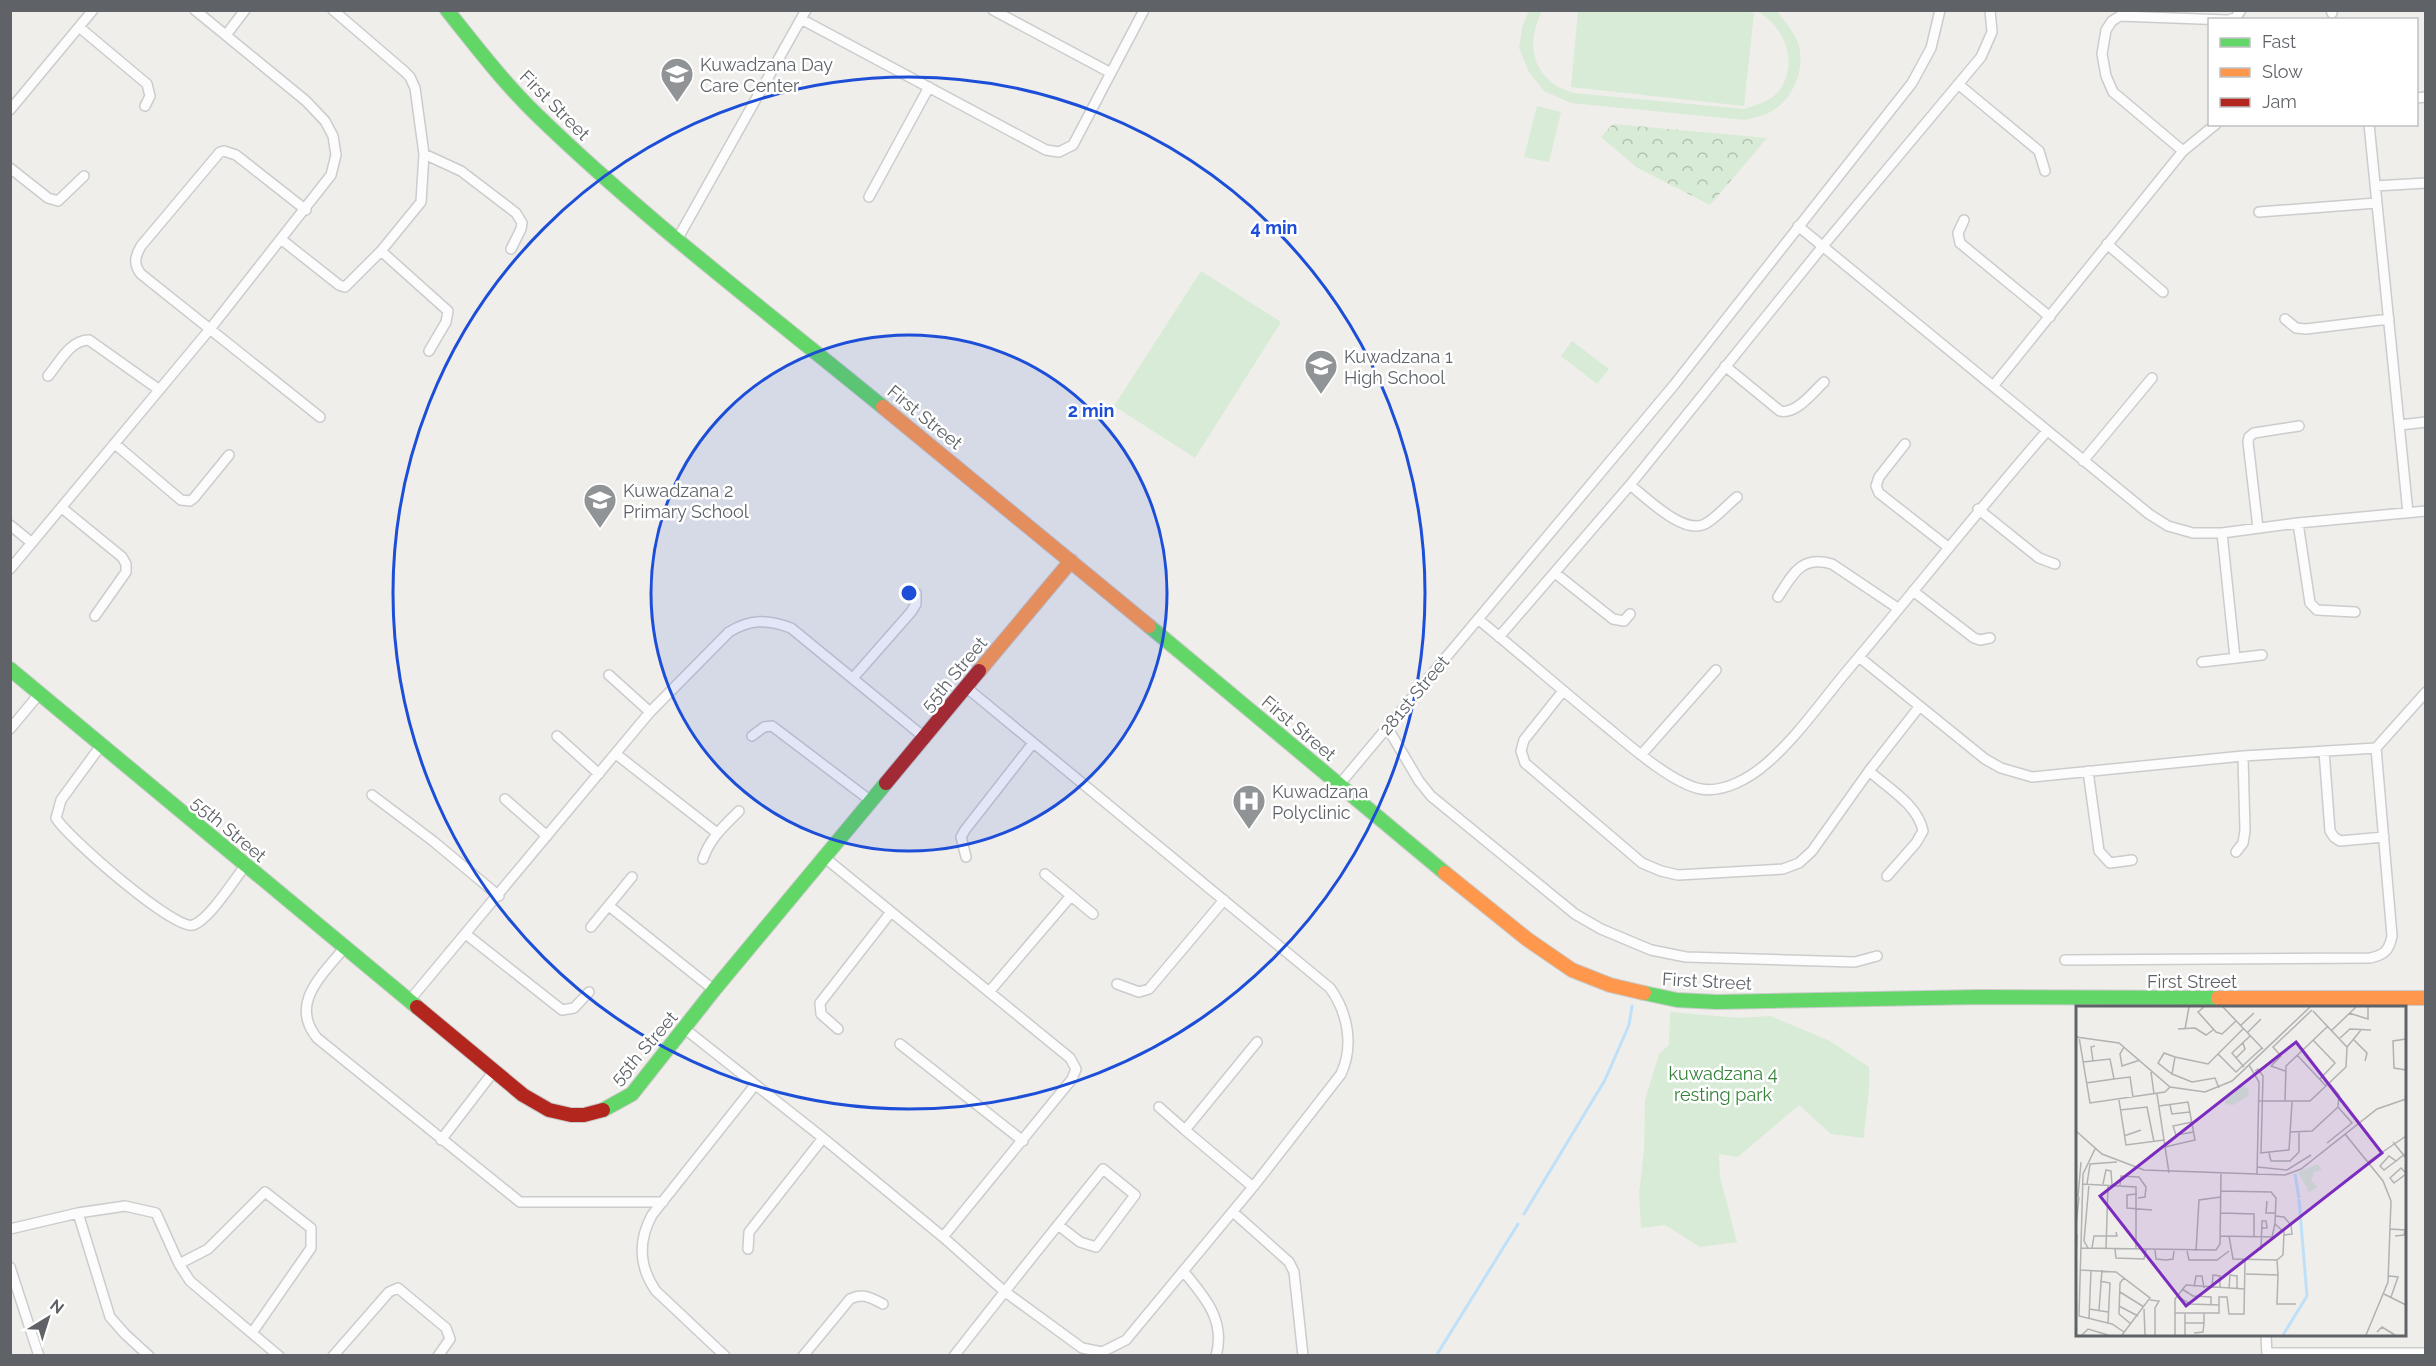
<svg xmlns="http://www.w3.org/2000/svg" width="2436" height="1366" font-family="Raleway,sans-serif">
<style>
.forest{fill:url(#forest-crowns)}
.green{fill:#d8ebd6}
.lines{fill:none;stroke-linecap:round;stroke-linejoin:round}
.stream{stroke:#bfe0f9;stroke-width:3}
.street-casing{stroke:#cbcccc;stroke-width:12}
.fast-casing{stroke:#cacacb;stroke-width:16}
.slow-casing{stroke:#cacacb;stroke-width:16}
.jam-casing{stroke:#cacacb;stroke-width:16}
.street{stroke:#fdfcfc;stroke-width:9}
.fast{stroke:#63d668;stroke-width:14}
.slow{stroke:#ff974d;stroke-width:14}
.jam{stroke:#b3261e;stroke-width:14}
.ring{fill:none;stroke:#1d4ed8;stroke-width:3}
.labels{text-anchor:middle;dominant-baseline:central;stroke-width:5;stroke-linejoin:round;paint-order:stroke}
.poi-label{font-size:18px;fill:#5f6368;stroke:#fff;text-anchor:start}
.street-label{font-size:18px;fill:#5f6368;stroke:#fff}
.park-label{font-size:18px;fill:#348238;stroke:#fff}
.inset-river{fill:none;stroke:#bfe0f9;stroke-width:3}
.inset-road{fill:none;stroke:#b1b2b2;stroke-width:1.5}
.view{fill:#7b2cbf;fill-opacity:0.15;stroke:#7b2cbf;stroke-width:3}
.inset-edge{fill:none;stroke:#5f6368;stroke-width:3}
.centre{fill:#1d4ed8;stroke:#fff;stroke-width:3}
.ring-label{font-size:18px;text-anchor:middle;font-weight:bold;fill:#1d4ed8;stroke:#fff;stroke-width:5;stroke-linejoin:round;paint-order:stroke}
</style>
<defs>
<pattern id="forest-crowns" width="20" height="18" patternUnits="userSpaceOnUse" patternTransform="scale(1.5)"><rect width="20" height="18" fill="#d8ebd6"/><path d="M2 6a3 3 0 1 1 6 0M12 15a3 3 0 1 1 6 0" fill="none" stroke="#b2c2b1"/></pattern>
</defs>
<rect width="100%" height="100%" fill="#efeeea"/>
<path class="forest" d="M1613,124L1767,138L1710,205L1636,167L1601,137Z"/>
<path class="green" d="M1529,11H1542C1530,35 1528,62 1551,82C1556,87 1566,90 1573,93L1744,109C1756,105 1769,102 1778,92C1800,65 1785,26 1757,11H1777C1785,22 1795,33 1799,46C1805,71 1793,98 1772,111C1764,116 1754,117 1745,120L1571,103L1544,91L1529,72L1519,48L1523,24Z
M1739,11L1754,13L1744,106L1571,87L1578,11Z
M1537,106L1561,112L1549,162L1524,157Z
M1201,271L1281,322L1195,458L1114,406Z
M1572,341L1609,369L1597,384L1561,356Z
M1670,1012L1739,1018L1770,1016L1830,1041L1869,1067C1871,1091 1865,1114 1864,1138L1831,1134L1799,1105L1738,1157L1719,1154L1720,1177L1737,1242L1700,1247L1665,1225L1641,1228L1639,1193L1644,1151L1645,1100L1659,1054L1669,1045Z"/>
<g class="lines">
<path class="stream" d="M1524,1214L1605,1080L1629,1025L1632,1006
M1436,1356L1518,1224"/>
<defs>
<path id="street" d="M993,10L1111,73
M2331,10L2332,13
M801,19L1046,150L1059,152L1073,145L1144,10
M2229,20L2236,17L2241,10
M79,27L147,84L150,96L145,106
M226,35L245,10
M1958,84L2039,151L2045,171
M2416,98L2426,97
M10,110L93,10
M2369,124L2408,513
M2183,151L2113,92L2106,76L2102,54L2106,30L2112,21L2120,16L2227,20
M424,154L461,171L516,213L522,223L521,229L511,249
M10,168L48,198L58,201L84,176
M2375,186L2426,183
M869,197L929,87
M306,210L236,155L224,151L220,152L141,246C135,256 133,264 141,274L320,417
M2259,212L2376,203
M1964,220L1958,233L1960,243L2050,317
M1798,226L2149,514L2168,526L2193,533H2222L2298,523L2426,511
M678,238L806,10
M282,240L339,285L345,287L381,251L421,202L424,154L415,88L410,77L404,71L333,10
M2107,244L2163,292
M381,251L448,311L446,322L429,351
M2285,319L2296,328L2306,329L2389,319
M1725,366L1780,411C1796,415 1813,392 1824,382
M48,376C59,363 70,340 89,340L158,389
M1994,385L2183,151L2216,124
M2400,425L2426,422
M115,444L181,500L190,501L194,498L229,455
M1905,444L1879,477L1876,486L1879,493L1948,547
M2083,461L2152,378
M1630,485C1647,498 1683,535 1705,524C1716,518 1727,505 1737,497
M62,508L122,557L126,564V572L95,616
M1978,509L2039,558L2055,564
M2298,523L2310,603L2317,610L2355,612
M10,525L32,543
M2258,528L2248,442L2249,437L2254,433L2299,426
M2222,533L2235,658
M10,569L210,329L331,175L336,155L333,136L325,121L306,101L195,10
M1555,573L1613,619L1624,621L1630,614
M1913,591L1974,638L1980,640L1990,638
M1778,597C1793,574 1801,555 1832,564L1899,609
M1479,620C1522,655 1564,692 1607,727C1630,746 1673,784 1701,789C1724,793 1750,778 1767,763C1796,738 1822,701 1847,671C1914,592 1978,510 2047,431
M1499,637L1630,485L1823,246L1981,57L1992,32L1990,10
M1859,657L1985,759L2001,768L2032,777L2243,756L2376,748L2392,936C2389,951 2384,955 2370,958L2065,960
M2202,662L2262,655
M609,675L650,712
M853,678L911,612L916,604V593
M1563,691L1524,740L1521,751L1525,763L1642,863L1661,871L1678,875L1783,869L1799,863L1812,851L1869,771L1919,707
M1387,727L1419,781L1431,796L1575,914L1601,929L1651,950L1686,957L1855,962L1877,956
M10,729L40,693
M557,736L599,774
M752,736L764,727L772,726L871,801
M102,744L61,800L56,818C67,837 175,931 193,925C209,920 234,880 245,866
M2376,748L2426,692
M2324,751L2330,831L2334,837L2340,841L2384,837
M616,754L717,833
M1641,755L1716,670
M1869,771C1888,788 1918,805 1923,831L1916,843L1887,876
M2088,771L2099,851L2110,863L2132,860
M1339,785L1674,385L1912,83L1931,48L1940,10
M372,795L433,841L499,896
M505,799L547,836
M2236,852L2243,843L2245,831L2243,756
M824,857L1070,1058L1076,1069L1072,1079L943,1237
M966,857L961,837L965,830L1033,743
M703,859C710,838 724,826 739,811
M1045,874L1093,914
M609,906L714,990
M591,927L632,877
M467,935L562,1010L574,1008L589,992
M344,948C322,976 289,1003 317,1038L520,1202H663
M1117,984L1139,992L1149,989L1224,900
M989,992L1070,897
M409,1001L650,712L729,632C750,619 768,619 791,628L924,737
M685,1029L823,1138L943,1237L1004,1291L1082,1348L1102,1352L1126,1340L1253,1187L1341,1074C1354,1046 1348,1013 1330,988L967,688
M838,1029L821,1014L820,1003L891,912
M900,1044L1023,1141
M1159,1107L1185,1130
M441,1140L494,1071
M1253,1187L1185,1130L1257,1042
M1233,1212L1289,1262L1294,1272L1303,1356
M78,1213L110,1317L125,1334L149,1356
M10,1229L78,1213L125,1206L156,1213L179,1264L190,1281L279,1356
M748,1249L749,1232L823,1138
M179,1264L208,1249L265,1192L311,1228V1248L252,1333
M10,1267L39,1356
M1184,1272C1205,1297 1226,1321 1216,1356
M2266,1334L2267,1356
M2267,1353H2426
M333,1356L389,1292L398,1288L446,1328L450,1339L438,1356
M725,1356L656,1291C639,1267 638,1241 652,1215L755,1085
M803,1356L850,1299C863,1293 870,1297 883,1304
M954,1356C1003,1293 1053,1231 1103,1169L1135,1195L1096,1247L1080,1242L1058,1225"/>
<path id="fast" d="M447,10C475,45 503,82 536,114C644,219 766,311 883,407
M1149,626L1445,873
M10,669L417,1007
M1644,993L1677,1000L1717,1002L1980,997L2218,998
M603,1110L632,1094L714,990L886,783"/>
<path id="slow" d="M883,407L1149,626
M979,671L1071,561
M1445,873L1527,939L1572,970L1610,985L1644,993
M2218,998H2426"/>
<path id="jam" d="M886,783L979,671
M417,1007L523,1095L549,1110L571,1115H584L603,1110"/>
</defs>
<use href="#street" class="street-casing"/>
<use href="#fast" class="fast-casing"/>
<use href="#slow" class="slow-casing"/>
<use href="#jam" class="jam-casing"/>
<use href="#street" class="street"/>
<use href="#fast" class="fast"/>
<use href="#slow" class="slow"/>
<use href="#jam" class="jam"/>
</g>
<circle cx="909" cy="593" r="258" fill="#1d4ed8" fill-opacity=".12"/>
<g class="ring">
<circle cx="909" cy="593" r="258"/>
<circle cx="909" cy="593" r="516"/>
</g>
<defs>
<symbol id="school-pin" viewBox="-11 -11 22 30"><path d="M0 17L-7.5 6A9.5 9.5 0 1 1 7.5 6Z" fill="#919496" stroke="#fff"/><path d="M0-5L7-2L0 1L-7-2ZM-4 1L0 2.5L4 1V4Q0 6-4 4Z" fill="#fff"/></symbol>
<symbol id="hospital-pin" viewBox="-11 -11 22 30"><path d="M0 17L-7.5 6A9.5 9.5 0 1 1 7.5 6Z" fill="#919496" stroke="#fff"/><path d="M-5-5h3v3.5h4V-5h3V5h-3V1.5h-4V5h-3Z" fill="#fff"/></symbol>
</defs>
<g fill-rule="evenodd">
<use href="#school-pin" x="658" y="55" width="38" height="52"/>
<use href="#school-pin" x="1302" y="347" width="38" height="52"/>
<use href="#school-pin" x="581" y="481" width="38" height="52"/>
<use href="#hospital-pin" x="1230" y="782" width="38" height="52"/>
</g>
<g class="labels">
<g class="poi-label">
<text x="700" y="64">Kuwadzana Day<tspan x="700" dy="21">Care Center</tspan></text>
<text x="1344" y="356">Kuwadzana 1<tspan x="1344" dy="21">High School</tspan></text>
<text x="623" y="490">Kuwadzana 2<tspan x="623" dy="21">Primary School</tspan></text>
<text x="1272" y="791">Kuwadzana<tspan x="1272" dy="21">Polyclinic</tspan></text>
</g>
<g class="street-label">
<text transform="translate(555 105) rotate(45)">First Street</text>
<text transform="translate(925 417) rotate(39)">First Street</text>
<text transform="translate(954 674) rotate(-50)">55th Street</text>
<text transform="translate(1414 695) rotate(-50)">281st Street</text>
<text transform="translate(1299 728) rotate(40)">First Street</text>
<text transform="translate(229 829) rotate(40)">55th Street</text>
<text transform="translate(1707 981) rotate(3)">First Street</text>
<text x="2192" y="981">First Street</text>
<text transform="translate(644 1048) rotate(-49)">55th Street</text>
</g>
<g class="park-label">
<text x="1723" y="1073">kuwadzana 4<tspan x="1723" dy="21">resting park</tspan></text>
</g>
</g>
<g transform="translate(2076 1006)">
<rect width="330" height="330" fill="#efeeea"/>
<path d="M165,79L173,83L172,90L157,99L149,98L150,88ZM242,158L246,164L238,166L235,175L242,181L233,186L222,166Z" fill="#d8ebd6"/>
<path class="inset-river" d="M219,168L223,192M207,329L231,290L223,193"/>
<path class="inset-road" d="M128,1L122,6L140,26L146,28L160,15M147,1L187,43M237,5L271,41L285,24M273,7L292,13V1M164,20L178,7M102,23L119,22L130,29L137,24M109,23L113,1M256,24L280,1M171,27L185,13M0,31L43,37L94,81L129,86L156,75L234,1M3,31L14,97L89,86L94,81M264,32L274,23L295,24M330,33L317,35L318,62L330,64M237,34L259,57L244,73M278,34L291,47L289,55M48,41L44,48L46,60L64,54M142,48L160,66L186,42M221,49L250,80M99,51L132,58L167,23M160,52L169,43L167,37M17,55L15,41L19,40M7,56L34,53L38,73L54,71L57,91M173,59L183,76L181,169M168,61L156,47L174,30M179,65L182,63L187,70L185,147M209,65L195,60L205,50L197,41L236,4M75,66L78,88M96,68L99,51L88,47L82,57L96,68L116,76L139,72L143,82M10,77L38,73M253,77L263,89L262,101M81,88L88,134M43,94L50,139L88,134L93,167M183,95H234L270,61L271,41M209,95L210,60L252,20M94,99L96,108L114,106M83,100L112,96L119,134L89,141M44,104L71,101L78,136M116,116L97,120L100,129L118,126M0,125L26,148L68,164L209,169L225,163L301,103L330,93M215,126L236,125L262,101L276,117L251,137M269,128L307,175L315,195L312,276L290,329M48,130L65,124M317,136L330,152M19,143L7,168L3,310L36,318L48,326M184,147L213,144L216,96M193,147L195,155H214L223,146V126M320,155L308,164L304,160L313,150L320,155L330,147M292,156L330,130M181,161L211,164L235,149M330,167L325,162L314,172L318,177L330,168M6,178L60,181V243M11,178L14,158L41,156M27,178L30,164L35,165L36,179M44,179L45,170L63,171L70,181L69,191L62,192M61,188L51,189V202L76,204M2,191L5,156M191,195L190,207H200M145,207L178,208V230M199,210L208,211L215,219L216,228L208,229M0,219L3,191M314,223L329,224L328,229L319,230M144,230L196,231L199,218L200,192L195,186L145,185M153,230L157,253L201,254L207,249L208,226L199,218M5,242L140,244L144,238L145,168M12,242L8,235L13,178M16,242L18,230H41L40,226M30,243L32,179M39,243L40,252L68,253L70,244M79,244L80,253L90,254L97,253L98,245M185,244L186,215H190L191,222H186M111,245L113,254H141L153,245M120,245L123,194L145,191M0,250L1,229M4,264L40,266L74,292L46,329M170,268L202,269L201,254M202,269L201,298H220M313,270L322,271L315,291M48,272L44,277L43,308L55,318M24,275L34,277L32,317M118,281L120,270H126L128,282M136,282L137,269L144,270V282M106,283L117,290L135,291V299M153,283L154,269L161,270V283M44,286L68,301M308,288L330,299M101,290L114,298L143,299M74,294L83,295L79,302V329M43,300L62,310M13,303L32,306M68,303L69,329M23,304L26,264M99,307H143V291H151L153,308H168L169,254M13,313L15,264M109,317H128V308M301,326L306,321L319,329M118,327L127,326L128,317M6,329L12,323L32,329M99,329V293L110,279L169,283M109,329V308"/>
<path class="view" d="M220,36L306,147L110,300L24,190Z"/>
<rect width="330" height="330" class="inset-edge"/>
</g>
<circle cx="909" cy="593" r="9" class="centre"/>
<g class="ring-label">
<text x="1274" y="234">4 min</text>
<text x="1091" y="417">2 min</text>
</g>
<rect width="2436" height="1366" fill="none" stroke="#5f6368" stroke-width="24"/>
<rect x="2208" y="18" width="210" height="108" fill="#ffffff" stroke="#bfc1c3" stroke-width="1.5"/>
<rect x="2220" y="38" width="30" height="9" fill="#63d668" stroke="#bfc1c3" stroke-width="1.5"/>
<text x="2262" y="48" font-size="18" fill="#5f6368">Fast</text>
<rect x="2220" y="68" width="30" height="9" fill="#ff974d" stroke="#bfc1c3" stroke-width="1.5"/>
<text x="2262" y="78" font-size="18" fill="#5f6368">Slow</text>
<rect x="2220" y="98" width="30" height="9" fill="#b3261e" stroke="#bfc1c3" stroke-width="1.5"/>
<text x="2262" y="108" font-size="18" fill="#5f6368">Jam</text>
<g transform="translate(48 1318) rotate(38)" stroke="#ffffff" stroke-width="4.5" paint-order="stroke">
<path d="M0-4.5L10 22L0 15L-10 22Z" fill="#5f6368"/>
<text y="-9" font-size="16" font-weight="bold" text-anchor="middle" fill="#5f6368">N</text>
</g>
</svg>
